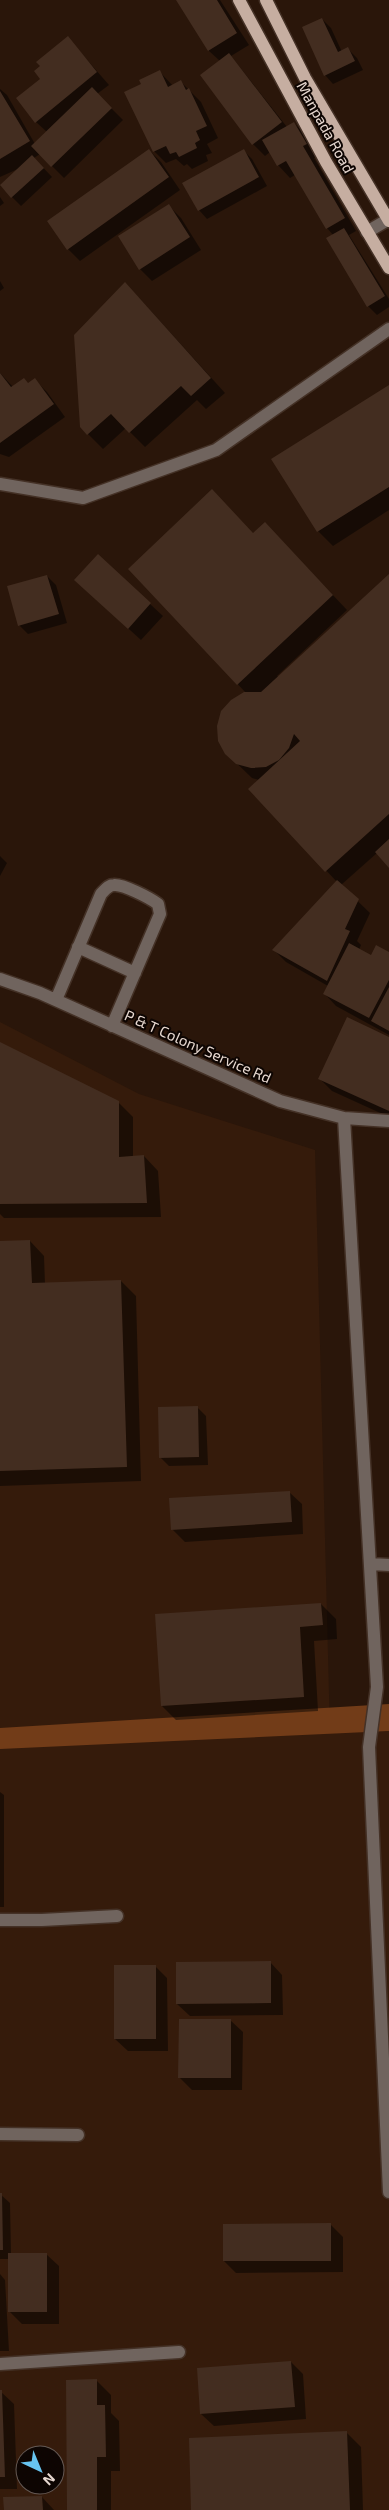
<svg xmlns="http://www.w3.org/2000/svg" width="389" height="2510" font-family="'Exo 2',sans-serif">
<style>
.built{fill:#351b0b;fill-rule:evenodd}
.water{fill:#723c18}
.shadow{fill:#0007}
.building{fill:#432d20}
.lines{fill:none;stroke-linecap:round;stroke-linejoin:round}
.minor-casing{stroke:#443126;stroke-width:15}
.major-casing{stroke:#443126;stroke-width:15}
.minor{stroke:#70645e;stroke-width:12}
.major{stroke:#c6aea1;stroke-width:12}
.labels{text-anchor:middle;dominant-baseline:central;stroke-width:4;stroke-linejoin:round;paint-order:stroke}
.street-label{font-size:15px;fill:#e7d8d0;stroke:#0d0502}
</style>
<rect width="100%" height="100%" fill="#2a160a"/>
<path class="built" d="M0,1022L139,1094L315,1150L330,1733L389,1731V2510H0ZM25,2455H55V2485H25Z"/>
<path class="water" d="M389,1704V1731L0,1749V1728Z"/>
<path class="shadow" d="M178,0H220L249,45L231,56L287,127L294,123L306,135L318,156L314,158L356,231L349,235L389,299V307L377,315L368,306L333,235L327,228L295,175L290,178L278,165L270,152L265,156L253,144L220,61L209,51Z
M322,19L331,28L342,52L348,49L357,58L363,70L333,84L325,75Z
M68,38L109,85L97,94L123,120L64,178L40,154L34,158L52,177L21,206L1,186L20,168L0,177V89L7,95L35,144L47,132L36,122L42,79Z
M159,71L173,86L181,82L201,102L218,138L207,144L212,153L206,155L208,161L192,169L187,164L184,166L176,159L166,163L154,151L142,85Z
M149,150L161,162L180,190L80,261L68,249Z
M243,150L252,159L267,186L207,219L199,210Z
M0,197L4,203L0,206Z
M169,206L181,218L201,250L152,281L140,269Z
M0,281L4,288L0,291Z
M139,298L225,393L206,409L197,400L145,447L126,428L103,449L81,427Z
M0,373L13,387L29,384L35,380L47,392L65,417L9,457L0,454Z
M389,386V510L333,546L318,531L273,460Z
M253,534L279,538L347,610L277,676L279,677L389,576V866L377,853L341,885L370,913L357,941L361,945L359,950L371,956L389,954V1035L336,1006L324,993L328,986L286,962L274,950L337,882L250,789L259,780L252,778L226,753L246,693L130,569Z
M47,576L56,585L67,623L28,634L19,625Z
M88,592L150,604L163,616L141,640Z
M0,856L7,863L0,876Z
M389,1038V1117L332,1091L320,1079Z
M0,1043L118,1102L133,1117V1157L144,1156L158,1171L161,1217L4,1218L0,1214Z
M30,1241L44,1256L45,1284L121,1281L136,1296L141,1481L0,1486V1243Z
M197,1407L206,1416L208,1465L169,1466L160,1457Z
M289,1492L302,1504L303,1534L185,1542L172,1529Z
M321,1604L336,1619L337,1639L314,1641L318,1711L176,1720L162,1706Z
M0,1792L4,1795V1907H0Z
M270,1962L282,1975L283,2015L190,2016L177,2004Z
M155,1966L167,1978L168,2051H128L115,2039Z
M230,2020L243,2032L242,2090H192L180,2078Z
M0,2194L10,2203L11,2254H46L59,2266V2324H22L9,2311V2259H0Z
M331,2225L343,2237V2272L236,2273L224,2261Z
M0,2274L5,2280L9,2351H0Z
M291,2362L303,2374L306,2419L214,2426L201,2414L198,2369Z
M97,2381L111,2395V2413L119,2421L120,2471H111V2510H68Z
M0,2391L14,2404L17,2489H0Z
M346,2432L361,2447L363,2510H193Z
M42,2497L54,2510H5Z"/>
<path class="building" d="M176,0H217L237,33L208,51Z
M322,18L338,52L348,47L355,61L324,76L302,27Z
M68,36L97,72L35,123L16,98L40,79L34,71L40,66L36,62Z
M229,53L282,122L252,145L200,75Z
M160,70L168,87L181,80L186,90L189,88L207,126L196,131L200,140L195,143L197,148L179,157L176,152L170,154L166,146L153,152L124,92L141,84L139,80Z
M92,87L112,108L51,167L31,146Z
M0,91L30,141L0,159Z
M294,122L307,144L303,146L345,218L326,229L286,161L277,166L262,140Z
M149,149L169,177L67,250L47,221Z
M244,149L259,177L198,211L182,183Z
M32,155L44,168L11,198L0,185Z
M169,204L190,237L139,270L118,236Z
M344,228L385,296L367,307L326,238Z
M125,282L211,378L191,396L181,386L129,433L111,414L87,435L80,427L74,335Z
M0,373L11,387L24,378L28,383L35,378L54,404L0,443Z
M389,385V487L317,532L271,459Z
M212,489L253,533L265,522L333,595L237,685L128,569Z
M98,554L151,603L128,629L74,580Z
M389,574V814L325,872L248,789L300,741L294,734L289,748L279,760L266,767L251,768L236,764L225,754L218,741L217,726L221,711L231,700L244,692H261Z
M47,575L59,614L18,626L7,586Z
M389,839V868L375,852Z
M337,880L359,899L345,929L350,931L327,981L272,950Z
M349,943L371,955L376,945L389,952V980L369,1018L323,994Z
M389,987V1031L371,1021Z
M347,1017L389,1037V1111L318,1079Z
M0,1042L119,1101V1157L144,1155L147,1203L0,1204Z
M30,1240L32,1283L121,1280L127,1467L0,1471V1241Z
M198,1406L199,1457L159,1458L158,1407Z
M290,1491L292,1522L171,1530L169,1498Z
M321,1603L323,1625L300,1627L304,1697L161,1706L155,1614Z
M271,1961V2003L176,2004V1962Z
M114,1965H156V2039H114Z
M179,2019H231V2078H178Z
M0,2193H2L3,2250H0Z
M331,2223V2261H223V2224Z
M8,2253H47V2312H8Z
M291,2361L295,2407L200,2414L197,2368Z
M97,2379V2405H105L106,2457H97V2510H67L66,2380Z
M0,2390H2L5,2477H0Z
M347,2431L350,2510H191L189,2438Z
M42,2496L43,2510H4L3,2497Z"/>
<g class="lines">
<defs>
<path id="minor" d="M367,232L389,219
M0,484L83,498L216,450L389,329
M78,947L135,973
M0,979L40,993L280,1101L344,1118L389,1121
M56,1000L101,894C105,890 108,885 114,885C123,884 150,898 158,904L160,914L112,1026
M344,1118L377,1687L369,1747L389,2192
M370,1564L389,1565
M0,1920H42L117,1916
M0,2134L78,2135
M0,2364L179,2352"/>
<path id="major" d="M239,0L326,162L389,268
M266,0L305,78L389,221"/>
</defs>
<use href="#minor" class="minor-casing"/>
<use href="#major" class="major-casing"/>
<use href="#minor" class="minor"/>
<use href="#major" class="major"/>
</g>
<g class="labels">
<g class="street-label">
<text transform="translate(326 127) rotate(61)">Manpada Road</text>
<text transform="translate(198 1046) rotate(24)">P &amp; T Colony Service Rd</text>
</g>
</g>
<g transform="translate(40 2470) rotate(136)"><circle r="24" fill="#0d0502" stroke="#645954"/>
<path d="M0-4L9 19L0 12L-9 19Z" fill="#67c4f0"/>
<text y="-8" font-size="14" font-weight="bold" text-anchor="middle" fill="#e7d8d0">N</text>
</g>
</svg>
